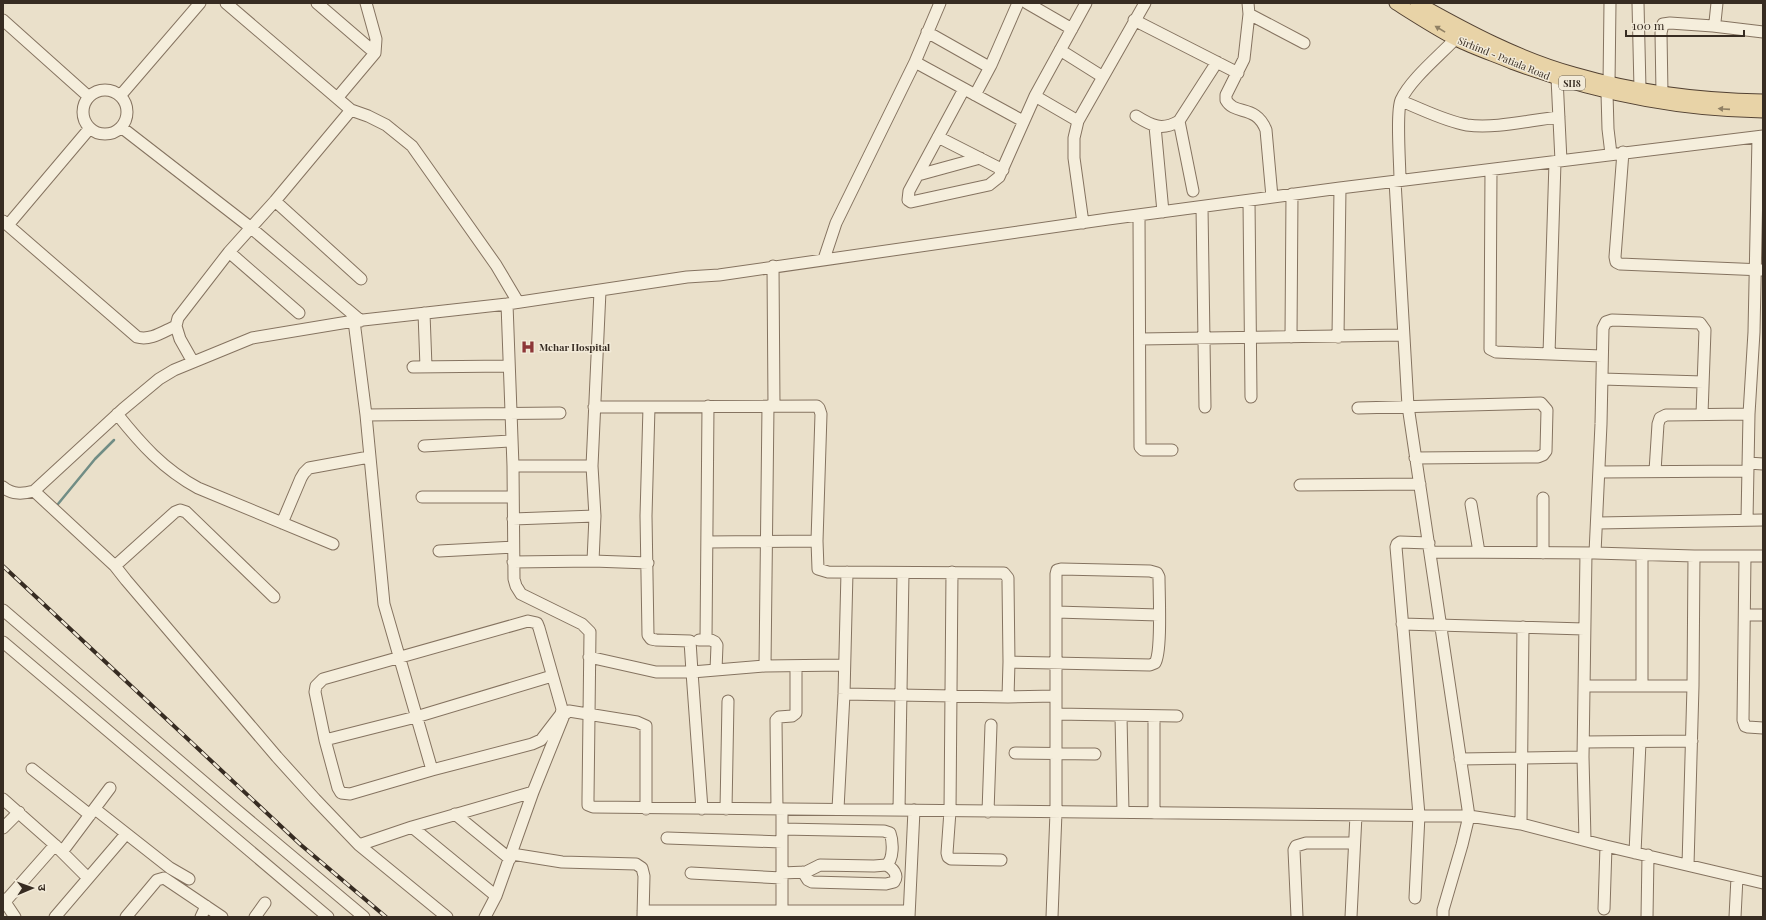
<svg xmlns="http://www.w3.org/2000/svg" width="1766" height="920" font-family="'Playfair Display','Noto Sans Devanagari',serif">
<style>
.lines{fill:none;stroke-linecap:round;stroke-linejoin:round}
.stream{stroke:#718d85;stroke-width:2.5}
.minor-casing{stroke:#857360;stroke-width:13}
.major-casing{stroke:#534233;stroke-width:15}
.minor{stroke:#f5eedc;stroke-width:11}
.major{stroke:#e8d3a7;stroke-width:13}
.rail-casing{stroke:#372c22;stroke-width:4}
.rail{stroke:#f2ead8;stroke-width:2.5;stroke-dasharray:8;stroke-linecap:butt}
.oneway{fill:#908064}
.labels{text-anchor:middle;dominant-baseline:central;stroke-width:3;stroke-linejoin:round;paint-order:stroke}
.shield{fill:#f2ead8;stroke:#6f6559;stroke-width:1}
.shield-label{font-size:9px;font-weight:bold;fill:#372c22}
.street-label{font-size:10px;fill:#372c22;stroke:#f2ead8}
.poi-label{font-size:10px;font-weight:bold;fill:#372c22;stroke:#f2ead8;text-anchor:start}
</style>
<rect width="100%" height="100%" fill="#eae0ca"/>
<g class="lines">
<path class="stream" d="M58,504L95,459L114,440"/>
<defs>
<path id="minor" d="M317,3L375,53
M1027,3L1072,29
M1248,3L1249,14L1244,59L1226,95V100C1235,116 1256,104 1266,130L1272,197
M1638,3L1640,89
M1249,14L1304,43
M3,20L89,97
M1134,20L1238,73
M1713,26L1715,22L1717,3
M927,32L989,67
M1060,50L1103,77
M915,62L1023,121
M1557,78L1561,161
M1609,84L1610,3
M964,89L909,191L908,200L911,202L989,185L999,177L1035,96L1086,3
M83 112a22 22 0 1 1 44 0a22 22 0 1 1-44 0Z
M1607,93L1608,129L1611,154
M1662,93L1661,33L1663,24L1670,23L1713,26L1763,32
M975,95L991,65L1018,3
M120,96L200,3
M1035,96L1078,121
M338,97L375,53L376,39L366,3
M1401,101C1422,109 1444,121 1467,125C1495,129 1530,120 1559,117
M351,110L368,116L386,125L412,146L496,265L518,302
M1136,116C1152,126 1162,131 1179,121L1217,62
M1179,121L1193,191
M1155,126L1163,212
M121,127L250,227L361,321
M938,137L1003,170
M1623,152L1615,257L1616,262L1620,264L1763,270
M1491,170L1490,349L1496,352L1602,356
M918,175L980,158
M1400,180C1400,165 1396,112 1401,100C1411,78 1443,53 1460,34
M1395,181L1408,406L1469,816L1462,845L1443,910V917
M275,201L361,279
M1249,201L1251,397
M1202,207L1205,407
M1139,215L1140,447L1143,450H1172
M3,221L137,337C151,341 164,331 176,326L180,339L193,362
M1083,223L1074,158V138L1078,121L1145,3
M8,225L90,128
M229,252L299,313
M824,259L836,223L915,62L940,3
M773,266L774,406
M507,304L513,466L514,579L516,586L521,594L582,624L590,632L588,799V805L593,807L1469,816L1521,824L1606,846L1763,883
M424,313L426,367
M354,321L366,415L384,604L432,770
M176,326L178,318L229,252L275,201L351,110L226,3
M1291,337L1292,194
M1338,337L1340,188
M1140,339L1403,335
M1549,354L1555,162
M413,367L509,366
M1602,379L1703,382
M594,407L817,406L819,408L821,414L817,541L818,569L828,572L1004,573L1008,578V582L1009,662L1008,697
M649,407L646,516L648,635L651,639L656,640L690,641L692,672L765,666L844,665
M1358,408L1541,403L1547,410L1546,451L1543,455L1538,457L1415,458
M117,414C141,444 163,469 198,488L333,544
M366,415L560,413
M424,446L512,441
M1748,463L1763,464
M513,466H592
M1655,471L1658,424L1660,418L1666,415L1749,414
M1600,472L1748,471
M1300,485L1420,484
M3,487C13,495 23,494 34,491L123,409L159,379L174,370L252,338L354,321L507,304L687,277L719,275L1108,219L1340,188L1763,136
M34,491L115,566L126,580L277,757L315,799L359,845L447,917
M422,497H513
M1543,498V553
M1471,504L1479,552
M513,519L595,516
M1747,520L1749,414L1754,332L1758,137
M282,523L301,478L304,473L309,468L369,457
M1598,523L1763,520
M707,542L817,541
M439,551L513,547
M1431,552L1595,553L1694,556H1763
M1595,553L1601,424L1603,328L1606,322L1612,320L1700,323L1705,330L1702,414
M1745,556L1743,720L1745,726L1748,727L1763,728
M593,561L595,516L592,466L600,291
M513,562L593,561L648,563
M115,566L175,512L180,510L186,512L274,597
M952,572L950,811L947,853L948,857L951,859L1001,860
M3,610L233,807L364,917
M1056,612L1159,615
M1745,615H1763
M528,621L537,623L539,628L562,709L561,714L541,740L532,744L432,770L350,794L341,793L338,788L325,740L315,692L316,686L323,679Z
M1402,624L1584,629
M699,640H711L715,642L717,645L716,670
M706,640L708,406
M3,642L328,917
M589,657L656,672H692L702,809
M1009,662L1150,665L1155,663C1162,652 1159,594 1159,577L1157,573L1150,571L1061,569L1057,570L1056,574V812L1052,917
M765,666L768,406
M1642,685V555
M1584,686H1693
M844,694L1008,697L1056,696
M1056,714L1177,716
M1121,716L1123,812
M325,740L416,717L552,676
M1584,742L1692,741
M1015,753L1095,754
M1460,759L1583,757
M32,769L90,815
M3,799L55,845L88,878
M95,809L170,868L189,879
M726,809L728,701
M777,809L776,720L779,717L792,716L796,713V666
M782,809V917
M838,809L844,694L847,572
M899,810L903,573
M988,812L991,725
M1154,813V716
M455,814L510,859
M1521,824L1523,627
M412,827L496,896
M3,828L19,812
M667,838L782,842
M1585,840L1583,757L1586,553
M359,845L412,827L533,792
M62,852L110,788
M1635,853L1640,742
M512,854L562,862L636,864L642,868L644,876L643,916
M1688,865L1693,686L1694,556
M803,872L808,880L812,882L886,884L894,882C899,875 893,868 886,865
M691,873L782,878
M782,873L806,872L820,865L874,866L886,865C894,860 893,841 890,833L884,831L782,829
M1415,898L1419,815L1396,547L1397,544L1400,542L1429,543
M3,899L15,917
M3,904L55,845
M1604,909L1606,846
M643,911H909
M55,917L126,834
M126,917L157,880L164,878L222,917
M201,917L206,906
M255,917L265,903
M485,917L496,896L533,792L564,715L569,711L637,722L646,726V809
M909,917L914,810
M1297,917L1294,850L1296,846L1306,843H1354
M1351,917L1356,815
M1647,917L1648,855
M1735,917L1737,877"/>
<path id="major" d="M1396,3C1415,15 1435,28 1456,39C1474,48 1495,55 1514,63C1595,93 1677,110 1763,111
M1417,3C1467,31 1519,59 1574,74C1636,92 1700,100 1763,101"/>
</defs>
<use href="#minor" class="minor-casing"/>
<use href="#major" class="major-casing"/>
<use href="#minor" class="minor"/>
<use href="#major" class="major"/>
<defs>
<path id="rail" d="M3,566L301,845L386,917"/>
</defs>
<use href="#rail" class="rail-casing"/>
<use href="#rail" class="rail"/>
</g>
<defs><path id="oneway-solid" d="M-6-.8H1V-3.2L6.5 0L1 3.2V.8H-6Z"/></defs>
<g class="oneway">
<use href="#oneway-solid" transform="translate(1440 29) rotate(-149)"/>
<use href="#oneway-solid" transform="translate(1724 109) rotate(-176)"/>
</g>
<defs>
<symbol id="hospital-bare" viewBox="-9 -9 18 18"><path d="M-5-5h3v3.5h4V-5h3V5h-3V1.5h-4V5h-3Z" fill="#8d3738" stroke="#f2ead8" stroke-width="2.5" paint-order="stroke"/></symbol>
</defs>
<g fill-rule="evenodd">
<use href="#hospital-bare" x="518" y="337" width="20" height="20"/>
</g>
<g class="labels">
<rect class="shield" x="1559" y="76" width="26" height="14" rx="3"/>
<g class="shield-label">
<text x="1572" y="83">SH8</text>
</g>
<g class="street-label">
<text transform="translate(1504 58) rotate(22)">Sirhind - Patiala Road</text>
</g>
<g class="poi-label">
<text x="539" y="347">Mehar Hospital</text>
</g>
</g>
<rect width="1766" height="920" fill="none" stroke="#372c22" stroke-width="8"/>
<g transform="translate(32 888) rotate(88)" stroke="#f2ead8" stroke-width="3" paint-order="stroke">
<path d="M0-3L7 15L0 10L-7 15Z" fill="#372c22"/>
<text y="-6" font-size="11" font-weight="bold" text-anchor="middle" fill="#372c22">उ</text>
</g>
<path d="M1626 30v6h118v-6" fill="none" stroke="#372c22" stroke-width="2"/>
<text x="1632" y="30" font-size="12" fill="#372c22" stroke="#f2ead8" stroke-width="3" paint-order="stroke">100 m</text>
</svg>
